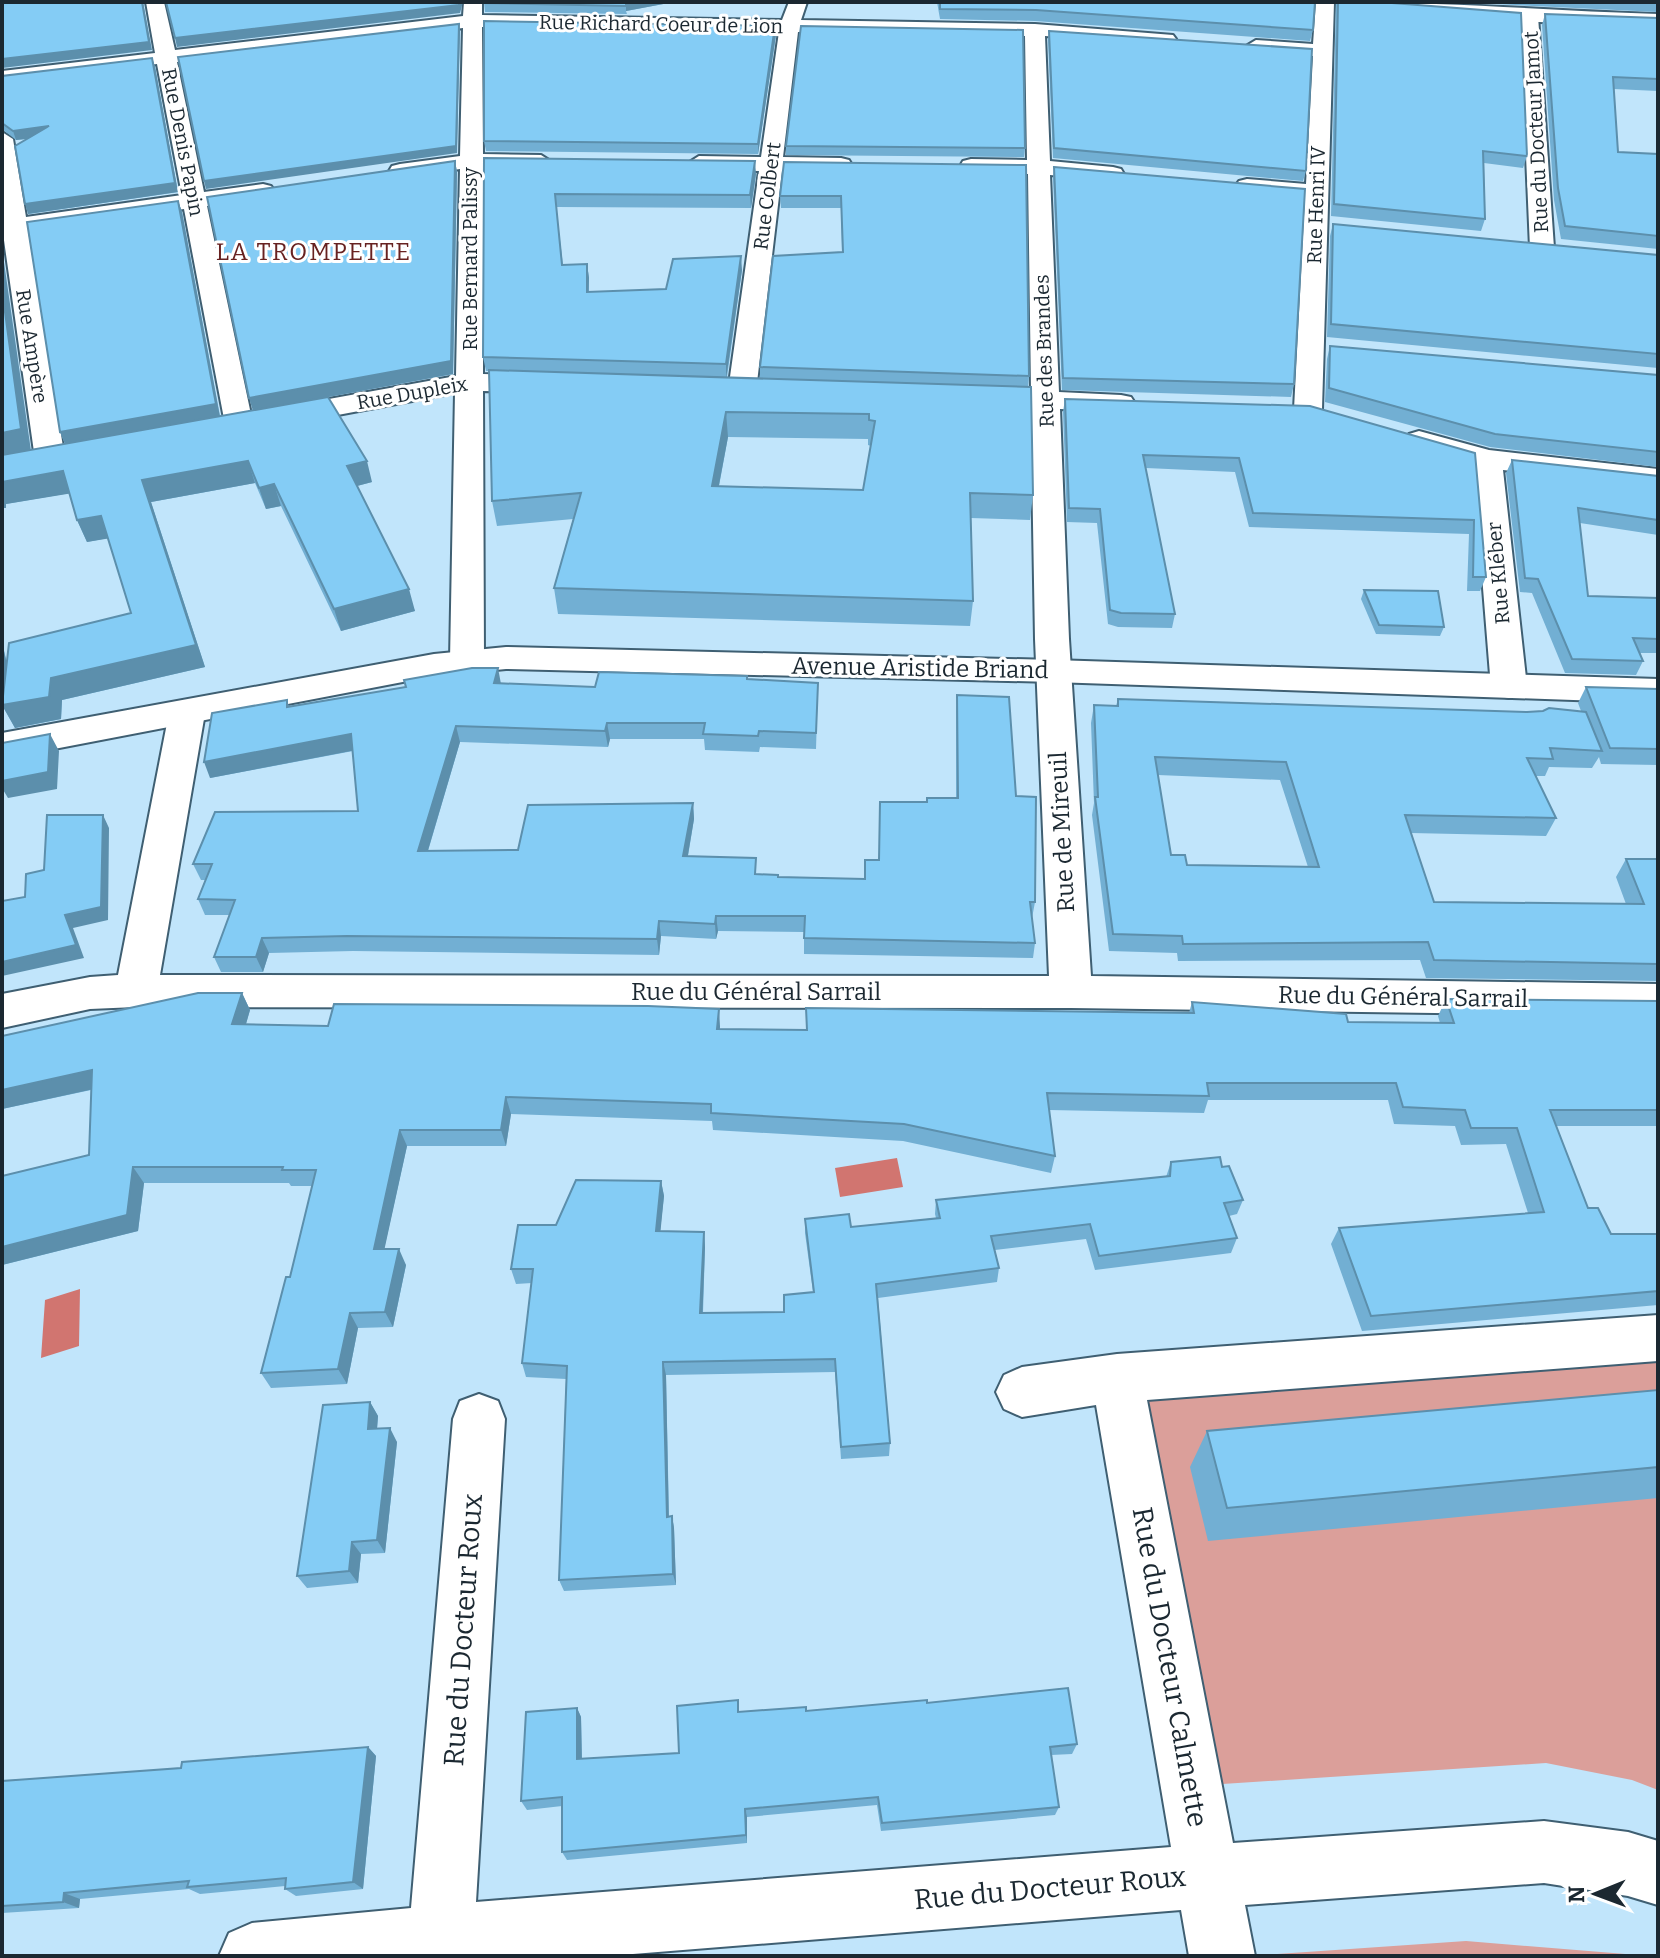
<svg xmlns="http://www.w3.org/2000/svg" width="1660" height="1958" font-family="Bitter,serif">
<style>
.green{fill:#db9f9a}
.water{fill:#d17570}
.lines{fill:none;stroke-linecap:round;stroke-linejoin:round}
.street-casing{stroke:#3f5f72;stroke-width:4}
.secondary-casing{stroke:#3f5f72;stroke-width:4}
.street{fill:#fff;fill-rule:evenodd}
.secondary{fill:#fff;fill-rule:evenodd}
.wall{fill:#72afd3;fill-rule:evenodd}
.shaded-wall{fill:#5c8fac}
.building{fill:#84ccf5;stroke:#5c8fac;stroke-width:2;fill-rule:evenodd}
.labels{text-anchor:middle;dominant-baseline:central;stroke-width:6;stroke-linejoin:round;paint-order:stroke}
.far-street-label{font-size:20px;fill:#1b2831;stroke:#fff}
.far-quarter-label{font-size:24px;letter-spacing:2px;fill:#672221;stroke:#fff}
.street-label{font-size:24px;fill:#1b2831;stroke:#fff}
.near-street-label{font-size:28px;fill:#1b2831;stroke:#fff}
</style>
<rect width="100%" height="100%" fill="#c1e5fb"/>
<path class="green" d="M1658,1338V1790L1632,1780L1546,1763L1192,1786L1117,1378Z
M1466,1941L1650,1956H1250Z"/>
<path class="water" d="M897,1158L903,1187L840,1197L835,1168Z
M80,1289L79,1346L41,1358L45,1300Z"/>
<g class="lines">
<defs>
<path id="street" d="M146,2H164L175,50L463,16L464,2H482V15L782,20L789,2H807L801,20L1035,24L1173,35L1176,39L1173,43L1166,45L1045,36L1050,161L1113,167L1121,169L1124,174L1121,179L1113,181L1050,175L1059,392L1121,395L1131,397L1135,403L1131,409L1121,411L1060,409L1069,639L1091,976L1658,984V1016L1071,1008L136,1007L90,1009L2,1028V994L90,977L118,975L169,713L174,705L187,701L200,705L205,713L160,975L1049,976L1035,639L1031,408L965,404L961,398L965,392L1031,391L1028,174L971,173L963,171L960,166L963,161L971,159L1027,160L1025,36L798,32L783,157L841,158L849,160L852,165L849,170L841,172L782,171L756,391L752,397L742,399L732,397L728,391L759,171L699,170L688,163L699,156L761,157L779,32L482,27L483,154L541,155L552,162L541,169L483,168V374L545,376L555,378L559,384L555,390L545,392L483,391L484,660L479,668L467,671L455,668L450,660L455,393L279,426L269,423L265,417L269,411L279,408L456,376L460,169L400,178L392,176L389,171L392,166L400,164L460,156L463,28L177,62L204,192L263,184L271,186L275,191L271,196L263,198L207,206L253,424L249,430L239,433L229,430L225,424L184,209L28,231L65,459L60,465L50,468L40,465L35,459L2,226V132L13,139L26,217L182,195L157,64L2,83V71L155,53Z
M1316,2H1334L1322,409L1318,415L1308,418L1298,415L1294,409L1305,198L1247,193L1239,191L1235,186L1239,181L1247,179L1306,184L1313,56L1256,52L1246,46L1256,40L1313,44Z
M1529,10L1538,16L1554,248L1551,253H1533L1530,248L1520,16Z
M1419,431L1489,450L1658,469V487L1503,470L1527,687L1521,695L1509,698L1497,695L1491,687L1473,464L1409,446L1404,440L1409,434Z
M1658,1315V1361L1147,1400L1233,1843L1544,1821L1628,1832L1658,1841V1905L1628,1896L1544,1883L1245,1905L1255,1956H1189L1181,1910L608,1956H219L229,1933L252,1923L411,1908L453,1419L460,1401L479,1394L498,1401L505,1419L476,1902L1171,1847L1096,1405L1022,1417L1004,1409L996,1392L1004,1375L1022,1367L1117,1354Z"/>
<path id="secondary" d="M1345,2C1450,2 1554,11 1658,14V26L1506,21L1355,8Z
M506,647L1053,660L1658,679V703L1053,682L506,669L434,676L2,759V733L434,654Z"/>
</defs>
<use href="#street" class="street-casing"/>
<use href="#secondary" class="secondary-casing"/>
<use href="#street" class="street"/>
<use href="#secondary" class="secondary"/>
</g>
<path class="wall" d="M484,2H674L626,11L627,14L485,12Z
M937,2H1315L1313,30L1310,41L1035,21L940,19Z
M1336,2H1379L1527,156L1523,168L1484,163L1485,219L1481,231L1331,216Z
M1455,2H1658V12Z
M1545,14L1658,18V91L1614,89L1618,152L1658,154V249L1561,239L1554,200L1542,25Z
M775,26L776,35L758,154L486,151L484,141Z
M1049,31L1306,171L1303,181L1053,158L1048,40Z
M152,58L155,67L178,192L28,214L27,139L16,140L2,129V76Z
M786,146L1025,148L1024,157L786,155Z
M484,158L756,174L751,208L556,207L563,265L587,264L589,278V292L666,289L742,270L727,377L760,379V367L842,252L841,208H781L780,196L1026,165L1029,376L1028,387L1033,495L1030,520L971,518L973,601L970,626L558,614L554,588L573,519L497,526L492,501L489,371H486L483,357ZM728,437L868,439V445L871,446L863,490L719,486Z
M455,161L457,172L453,374L256,410L372,482L357,486L415,611L341,631L281,506L266,509L255,483L151,502L205,667L62,700L61,719L15,728L2,705V642L7,663L131,613L108,538L87,542L77,520L70,493L6,504V508H2L31,450L65,444L60,432L178,201L182,212L220,416L253,410Z
M1054,167L1294,384L1291,397L1062,390L1053,178Z
M1333,224L1658,255V368L1327,337L1330,236Z
M1330,346L1658,375V467L1490,447L1325,402L1327,359Z
M1065,399L1475,453L1486,577L1480,591H1467L1469,534L1249,527L1235,472L1146,468L1175,614L1172,628L1118,627L1108,624L1097,523L1067,522L1063,412Z
M1512,460L1658,476V535L1580,523L1588,596L1658,598V653H1640L1643,661L1636,675L1565,673L1532,593L1520,592L1506,473Z
M1364,590L1444,627L1440,636L1376,634L1361,599Z
M747,679L818,683L816,749L760,747L759,752L705,750L704,739H610L608,747L460,742L428,851L518,850L693,803L694,819L688,856L757,874L778,877L864,879L927,802L956,798V711L957,695L1016,796L1035,902L1032,918L1035,943L1033,958L804,954V932L718,931L716,939L661,936L659,955L353,951L269,953L263,972H221L214,957L230,915H205L198,899L205,880H201L193,864L358,811L353,751L210,778L287,700L289,707L501,683L595,687Z
M1586,687L1658,689V765L1601,764L1599,757L1592,768L1549,767L1545,776H1535L1556,818L1546,836L1411,833L1434,902L1626,904L1616,877L1626,859H1658V981L1426,978L1420,960L1178,961L1177,953L1109,951L1092,815L1094,803L1091,723L1094,705L1116,706L1118,699L1527,712L1581,711L1578,703ZM1158,775L1280,780L1308,867L1187,865L1171,855Z
M242,993L250,1010L246,1024L328,1026H720V1029L806,1030L1189,1013L1192,1002L1348,1022L1440,1023L1438,1016L1446,999L1658,1001V1126H1556L1588,1208L1611,1234H1658V1305L1362,1331L1331,1244L1339,1228L1528,1213L1506,1144L1461,1145L1455,1126L1394,1124L1388,1100H1208L1204,1113L1049,1110L1055,1156L1051,1173L903,1141L713,1130L712,1121L511,1114L506,1146H407L384,1249L406,1265L393,1327L358,1328L347,1384L271,1388L261,1373L290,1277L312,1186H291L289,1183H144L138,1231L2,1265V1176L89,1155L91,1090L2,1109V1036Z
M1171,1162L1222,1167L1243,1200L1237,1214L1229,1216L1237,1238L1231,1253L1095,1270L1086,1239L995,1250L999,1268L997,1282L878,1298L890,1443L889,1456L841,1459L835,1372L666,1375L669,1517L672,1516L674,1528L676,1585L564,1591L559,1580L566,1379L526,1377L522,1363L532,1283L516,1284L511,1269L556,1225L661,1181L664,1196L660,1231L704,1232L705,1247L703,1313L784,1312L813,1292L805,1233V1219L851,1227L936,1218L935,1214L936,1200L1166,1177Z
M1658,1390V1498L1208,1541L1190,1467L1207,1431Z
M370,1402L378,1416L377,1428L397,1442L385,1553L361,1554L358,1583L307,1588L297,1576Z
M927,1703L1077,1744L1072,1754L1051,1755L1059,1807L1055,1815L881,1831L877,1805L747,1817V1843L567,1860L562,1852V1806L527,1810L521,1801L577,1708L581,1717L582,1759L679,1753L740,1712L806,1711Z
M368,1747L376,1756L363,1889L296,1896L285,1889V1886L200,1894L189,1889L80,1899L79,1908L2,1913V1781L181,1768Z"/>
<path class="shaded-wall" d="M142,2H143L152,50L2,68V59Z
M463,2L460,13L177,47L175,38Z
M630,2H674L626,11V3Z
M459,24L460,31L457,153L206,189L204,181Z
M775,26L776,35L758,154V144Z
M152,58L155,67L178,192L28,214L25,204Z
M49,126L52,136L16,140L13,131Z
M455,161L457,172L453,374L253,411L249,398Z
M755,161L756,174L751,208L750,195Z
M178,201L182,212L220,417L65,444L60,432Z
M2,248L31,451L2,457Z
M741,256L742,270L726,379V364Z
M587,264L589,278L588,306L587,292Z
M726,412L728,437L714,511L712,486Z
M248,461L255,483L151,502L205,667L62,700L61,719L15,728L2,705L51,678L196,645L142,480Z
M367,461L372,482L353,487L347,466Z
M63,471L73,493L6,504V508H2V482Z
M274,484L281,506L266,509L259,488Z
M101,516L111,538L87,542L77,520Z
M409,589L415,611L341,631L334,609Z
M2,642L14,697L2,700Z
M498,668L501,684L494,683Z
M607,723L610,739L608,747L605,731Z
M456,726L460,742L423,867L418,851Z
M50,734L59,751L57,789L8,798L2,788V781Z
M351,734L356,750L210,778L204,762Z
M693,803L694,819L685,872L683,856Z
M103,815L109,828L108,920L73,928L84,958L2,976V962L65,915Z
M716,916L718,931L716,939L715,924Z
M659,921L661,936L659,955L657,939Z
M262,938L269,953L263,972L256,957Z
M242,993L250,1010L241,1041L232,1024Z
M719,1009L720,1026L719,1046L717,1029Z
M92,1070L103,1087L2,1109V1090Z
M506,1097L511,1114L506,1146L501,1130Z
M400,1130L407,1146L381,1265L374,1249Z
M133,1167L144,1183L138,1231L2,1265V1247Z
M661,1181L664,1196L659,1246L656,1231Z
M704,1232L705,1247L702,1327L700,1313Z
M399,1249L406,1265L393,1327L385,1312Z
M350,1313L358,1328L347,1384L338,1369Z
M663,1362L666,1375L669,1529L667,1517Z
M370,1402L378,1416L376,1443L368,1429Z
M390,1428L397,1442L385,1553L377,1540Z
M672,1516L674,1528L676,1585L673,1574Z
M352,1542L361,1554L358,1583L349,1571Z
M577,1708L581,1717L582,1768L577,1759Z
M368,1747L376,1756L363,1889L353,1882Z
M745,1809L747,1817V1843L746,1835Z
M64,1893L80,1899L79,1908L63,1902Z"/>
<path class="building" d="M2,2H142L149,42L2,59Z
M166,2H459V5L175,38Z
M484,2H630L626,3V6L484,3Z
M940,2H1315L1313,30L1036,10L940,9Z
M1338,2H1379L1521,13L1527,156L1483,151L1485,219L1334,204Z
M1545,14L1658,18V79L1613,77L1618,152L1658,154V236L1565,226L1558,188Z
M484,21L775,26L758,144L484,141Z
M459,24L456,146L204,181L178,57Z
M801,26L1023,30L1025,148L786,146Z
M1049,31L1312,49L1306,171L1054,148Z
M152,58L175,183L25,204L15,146L49,126L13,131L2,123V76Z
M484,158L755,161L750,195L555,194L562,265L587,264V292L666,289L673,259L741,256L726,364L483,357Z
M455,161L451,361L249,398L207,197Z
M784,162L1026,165L1029,376L760,367L773,256L843,252L841,196H780Z
M1054,167L1305,189L1294,384L1063,378Z
M178,201L216,404L60,432L27,222Z
M1333,224L1658,255V354L1331,324Z
M2,290L21,429L2,433Z
M1330,346L1658,375V452L1495,434L1329,388Z
M489,370L1031,387L1033,495L970,493L973,601L554,588L581,493L492,501ZM726,412L869,414V420L875,421L863,490L712,486Z
M328,397L367,461L347,466L409,589L334,609L274,484L259,488L248,461L142,480L196,645L51,678L49,697L2,705L9,643L131,613L101,516L77,520L63,471L2,482V455Z
M1065,399L1310,406L1475,453L1486,577H1473L1474,520L1253,513L1239,458L1143,455L1175,614L1121,613L1110,610L1100,509L1069,508Z
M1512,460L1658,476V520L1578,508L1588,596L1658,598V639L1633,638L1643,661L1572,659L1538,579L1525,578Z
M1364,590L1438,591L1444,627L1379,625Z
M472,668H498L494,683L595,687L599,672L747,676V679L818,683L816,733L759,731L758,736L703,734L705,723H607L605,731L456,726L418,851L518,850L528,805L693,803L683,856L756,858L755,874L778,875V877L865,879V860H879L880,802H927V798H958L957,695L1009,697L1016,796L1036,797L1035,902H1030L1035,943L804,938L805,916H716L715,924L659,921L657,939L347,936L262,938L256,957H214L235,900L198,899L212,864H193L215,812L358,811L351,734L204,762L212,713L287,700V707L406,687L404,680Z
M1586,687L1658,689V749L1610,748Z
M1118,699L1527,712L1543,711L1549,708L1586,712L1602,751L1550,748L1553,759L1527,758L1556,818L1405,815L1434,902L1644,904L1626,859H1658V964L1434,960L1428,942L1183,944L1182,936L1113,934L1095,797H1098L1094,705L1118,706ZM1155,757L1286,762L1319,867L1187,865L1185,855H1171Z
M50,734L48,772L2,781V743Z
M47,815H103L101,907L65,915L76,945L2,962V901L25,897L26,874L44,870Z
M198,993H242L232,1024L328,1026L334,1004L648,1006L719,1009L717,1029L807,1030L806,1008L1194,1013L1192,1002L1346,1014L1348,1022L1454,1023L1446,999L1658,1001V1110H1550L1588,1208H1598L1611,1234H1658V1291L1371,1316L1339,1228L1544,1212L1517,1128H1471L1465,1110L1403,1107L1396,1083H1207L1209,1096L1047,1093L1055,1156L904,1124L711,1113V1104L506,1097L501,1130H400L374,1249H399L385,1312L350,1313L338,1369L261,1373L286,1277H290L316,1170H282L283,1167H133L127,1215L2,1247V1176L89,1155L92,1070L2,1090V1036Z
M1220,1157L1222,1167L1229,1166L1243,1200L1224,1203L1237,1238L1099,1256L1090,1224L991,1236L999,1268L876,1284L890,1443L841,1447L835,1359L663,1362L667,1517L672,1516L673,1574L559,1580L567,1366L522,1363L533,1269H511L518,1225H556L576,1180L661,1181L656,1231L704,1232L700,1313L784,1312V1295L814,1292L805,1219L849,1214L851,1227L940,1218L936,1200L1170,1176L1171,1162Z
M1658,1390V1467L1227,1508L1207,1431Z
M370,1402L368,1429L390,1428L377,1540L352,1542L349,1571L297,1576L323,1405Z
M1068,1688L1077,1744L1050,1747L1059,1807L882,1823L878,1797L745,1809L746,1835L562,1852V1797L521,1801L526,1712L577,1708V1759L679,1753L677,1706L738,1700V1712L806,1707V1711L927,1700V1703Z
M368,1747L353,1882L285,1889L286,1878L187,1887L189,1881L64,1893L63,1902L2,1906V1781L181,1768L182,1762Z"/>
<g class="labels">
<g class="far-street-label">
<text transform="translate(661 24) rotate(1)">Rue Richard Coeur de Lion</text>
<text transform="translate(1536 132) rotate(-93)">Rue du Docteur Jamot</text>
<text transform="translate(183 142) rotate(79)">Rue Denis Papin</text>
<text transform="translate(767 196) rotate(-83)">Rue Colbert</text>
<text transform="translate(1316 205) rotate(-88)">Rue Henri IV</text>
<text transform="translate(470 259) rotate(-90)">Rue Bernard Palissy</text>
<text transform="translate(32 346) rotate(81)">Rue Ampère</text>
<text transform="translate(1044 351) rotate(-92)">Rue des Brandes</text>
<text transform="translate(412 393) rotate(-10)">Rue Dupleix</text>
<text transform="translate(1498 573) rotate(-95)">Rue Kléber</text>
</g>
<g class="far-quarter-label">
<text x="314" y="252">LA TROMPETTE</text>
</g>
<g class="street-label">
<text transform="translate(920 668) rotate(1)">Avenue Aristide Briand</text>
<text transform="translate(1062 832) rotate(-93)">Rue de Mireuil</text>
<text x="756" y="992">Rue du Général Sarrail</text>
<text transform="translate(1403 997) rotate(1)">Rue du Général Sarrail</text>
</g>
<g class="near-street-label">
<text transform="translate(463 1630) rotate(-86)">Rue du Docteur Roux</text>
<text transform="translate(1170 1667) rotate(80)">Rue du Docteur Calmette</text>
<text transform="translate(1050 1888) rotate(-5)">Rue du Docteur Roux</text>
</g>
</g>
<rect width="1660" height="1958" fill="none" stroke="#1b2831" stroke-width="8"/>
<g transform="translate(1596 1894) rotate(269)" stroke="#ffffff" stroke-width="6" paint-order="stroke">
<path d="M0-6L14 30L0 20L-14 30Z" fill="#1b2831"/>
<text y="-12" font-size="22" font-weight="bold" text-anchor="middle" fill="#1b2831">N</text>
</g>
</svg>
